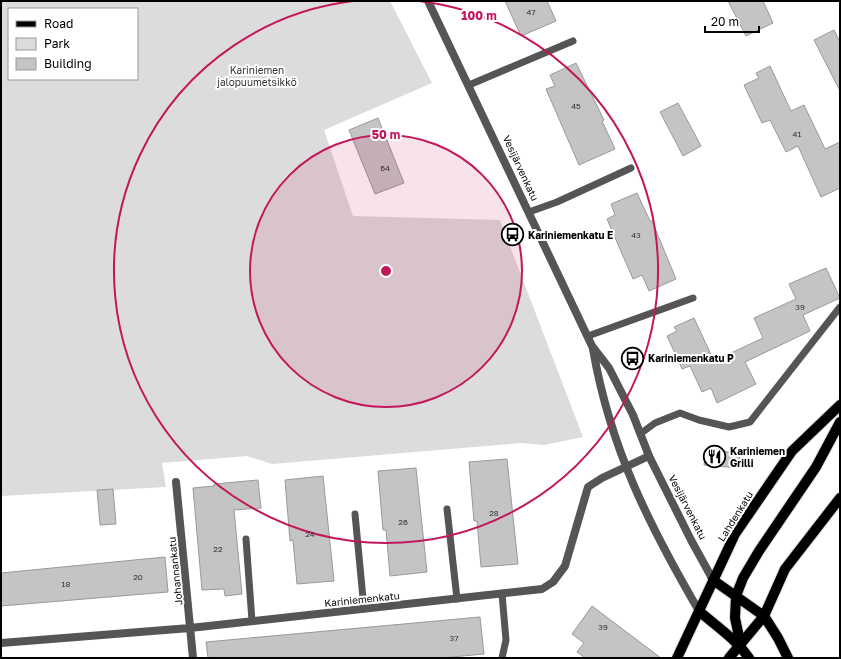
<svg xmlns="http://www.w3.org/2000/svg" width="841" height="659" font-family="'Golos Text',sans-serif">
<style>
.green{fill:#dcdcdc;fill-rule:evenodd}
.building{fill:#c4c4c4;stroke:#999}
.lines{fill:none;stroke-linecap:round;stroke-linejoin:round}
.primary-casing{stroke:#dbdbdb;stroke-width:12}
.service{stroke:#555;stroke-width:7}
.minor{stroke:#555;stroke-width:8}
.tertiary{stroke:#555;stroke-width:8}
.primary{stroke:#000;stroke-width:10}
.ring{fill:none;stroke:#c2185b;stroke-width:2}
.labels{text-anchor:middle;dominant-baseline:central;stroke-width:4;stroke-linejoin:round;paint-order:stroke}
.number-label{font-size:8px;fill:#313131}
.park-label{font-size:10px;fill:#333;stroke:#fff}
.street-label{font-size:10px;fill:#000;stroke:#fff}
.poi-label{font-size:10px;font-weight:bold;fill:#000;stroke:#fff;text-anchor:start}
.centre{fill:#c2185b;stroke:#fff;stroke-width:2}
.ring-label{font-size:12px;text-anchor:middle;font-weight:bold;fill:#c2185b;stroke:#fff;stroke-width:4;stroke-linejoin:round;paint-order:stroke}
</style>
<rect width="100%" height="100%" fill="#fff"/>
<path class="green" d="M1,1H390L432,83L324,130L353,216L500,220L583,437L544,445L522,443L272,464L247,456L162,463L166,487L1,496ZM9,9H137V79H9Z"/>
<path class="building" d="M505,1H547L556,21L521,36Z
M728,1H763L773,23L746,36Z
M834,30L840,42V91L814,40Z
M576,63L604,120L602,121L615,149L579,165L546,89L555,86L550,75Z
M770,66L791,111L804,105L825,149L840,142V188L821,197L798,146L786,152L770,120L762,123L744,85L759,78L756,73Z
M678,103L701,146L683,156L660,112Z
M378,118L404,183L375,194L349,130Z
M637,193L650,221H652L676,279L649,291L642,275L633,279L607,219L615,215L611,204Z
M826,268L840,298L803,315L810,331L745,362L756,384L717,403L711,388L702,392L690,366L682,369L667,336L677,331L674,327L694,318L714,361L763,338L754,318L796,299L789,284Z
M706,450L740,453L739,468L704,465Z
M507,459L518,564L481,567L477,521H474L469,462Z
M416,468L427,572L390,576L386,530H383L378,471Z
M323,476L334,581L297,584L293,540L290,541L285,480Z
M258,480L261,508L234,510L242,594L225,596L224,589L202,590L193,488L214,486V484Z
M113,489L116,524L100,525L97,490Z
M165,557L168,592L1,606V573Z
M592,606L661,658H585L577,652L584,643L572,634Z
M480,617L484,654L441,658H208L206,642Z"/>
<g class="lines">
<defs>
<path id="primary" d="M713,580L764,616L778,638L788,658
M699,611C716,626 736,639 749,658
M741,646L735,618L736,596L743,578L759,551L816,467L840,422
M677,658L735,534L792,451L840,405
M729,658L764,616L785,569L840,498"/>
</defs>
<use href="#primary" class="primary-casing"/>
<path class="service" d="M469,85L573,41
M529,212L557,202L631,168
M588,336L693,298
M640,434L655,423L680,413L699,420L729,427L750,422L840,307
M447,509L457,599
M355,514L364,609
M246,539L252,621
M502,594L506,640L502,658"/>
<path class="minor" d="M176,482L193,658
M1,643L190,628L542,589L553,582L565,566L588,487L602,478L649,456"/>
<path class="tertiary" d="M428,1L592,346L609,368L633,415L649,456L691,540L713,580
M593,349C610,448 649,525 699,611"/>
<use href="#primary" class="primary"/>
</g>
<circle cx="386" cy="271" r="136" fill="#c2185b" fill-opacity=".12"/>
<g class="ring">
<circle cx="386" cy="271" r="136"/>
<path d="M419 1A272 272 0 1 1 353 1"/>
</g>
<defs>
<symbol id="bus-ring" viewBox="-11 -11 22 22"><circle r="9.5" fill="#fff" stroke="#000" stroke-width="1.5"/><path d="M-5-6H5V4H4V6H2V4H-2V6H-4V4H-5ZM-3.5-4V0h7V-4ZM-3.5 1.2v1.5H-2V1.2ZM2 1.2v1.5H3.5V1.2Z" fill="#000"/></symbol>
<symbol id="restaurant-ring" viewBox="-11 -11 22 22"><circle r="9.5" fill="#fff" stroke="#000" stroke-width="1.5"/><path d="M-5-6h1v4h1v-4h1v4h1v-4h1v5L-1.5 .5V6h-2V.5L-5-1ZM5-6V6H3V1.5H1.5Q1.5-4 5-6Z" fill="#000"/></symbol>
</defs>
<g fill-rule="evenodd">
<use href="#bus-ring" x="500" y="222" width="25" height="25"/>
<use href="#bus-ring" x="620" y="346" width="25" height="25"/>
<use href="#restaurant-ring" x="702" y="444" width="25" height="25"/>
</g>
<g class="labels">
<g class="number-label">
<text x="531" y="12">47</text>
<text x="576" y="106">45</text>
<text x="797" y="134">41</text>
<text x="385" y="168">64</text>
<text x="636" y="235">43</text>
<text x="800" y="307">39</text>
<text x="494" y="513">28</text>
<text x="403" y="522">26</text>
<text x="310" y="534">24</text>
<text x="218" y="549">22</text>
<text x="138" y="577">20</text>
<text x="66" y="584">18</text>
<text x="603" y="627">39</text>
<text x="454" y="638">37</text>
</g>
<g class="park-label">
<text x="257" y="70">Kariniemen<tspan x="257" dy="12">jalopuumetsikkö</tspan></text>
</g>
<g class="street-label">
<text transform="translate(521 168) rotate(65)">Vesijärvenkatu</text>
<text transform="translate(688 507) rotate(63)">Vesijärvenkatu</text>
<text transform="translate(735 516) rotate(-58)">Lahdenkatu</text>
<text transform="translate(175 571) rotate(-96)">Johannankatu</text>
<text transform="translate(362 599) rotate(-6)">Kariniemenkatu</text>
</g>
<g class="poi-label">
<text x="528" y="235">Kariniemenkatu E</text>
<text x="648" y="358">Kariniemenkatu P</text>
<text x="730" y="451">Kariniemen<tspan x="730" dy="12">Grilli</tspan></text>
</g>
</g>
<circle cx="386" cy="271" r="6" class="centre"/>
<g class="ring-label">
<text x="479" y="20">100 m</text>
<text x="386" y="139">50 m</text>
</g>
<rect width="841" height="659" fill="none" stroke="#000000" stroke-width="4"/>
<rect x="8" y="8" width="130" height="72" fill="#ffffff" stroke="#999999"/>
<rect x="16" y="21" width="20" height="6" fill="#000000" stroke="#999999"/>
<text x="44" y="28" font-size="12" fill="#000000">Road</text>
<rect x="16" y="38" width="20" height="12" fill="#dcdcdc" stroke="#999999"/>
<text x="44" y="48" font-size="12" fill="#000000">Park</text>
<rect x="16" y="58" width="20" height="12" fill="#c4c4c4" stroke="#999999"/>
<text x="44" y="68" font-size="12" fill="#000000">Building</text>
<path d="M705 26v6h54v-6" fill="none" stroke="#000000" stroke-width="2"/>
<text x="711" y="26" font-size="12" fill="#000000" stroke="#ffffff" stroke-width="3" paint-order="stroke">20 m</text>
</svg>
